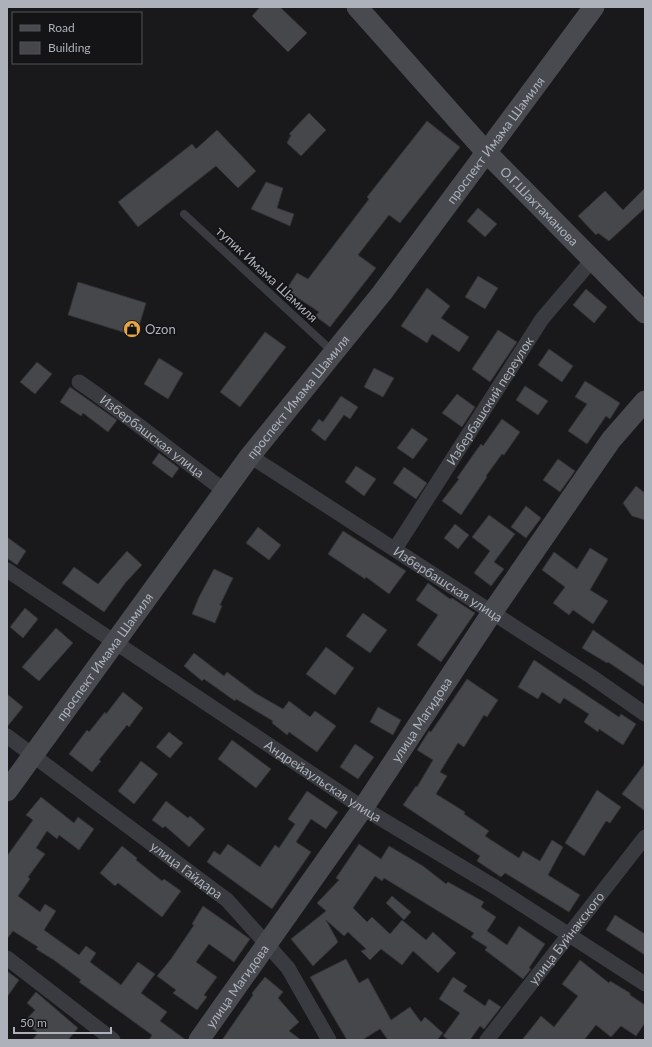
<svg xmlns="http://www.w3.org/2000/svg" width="652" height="1047" font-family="Lato,sans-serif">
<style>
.building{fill:#46474b;stroke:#333337}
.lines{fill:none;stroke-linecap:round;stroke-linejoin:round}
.lane{stroke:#3a3b40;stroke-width:8}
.street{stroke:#3a3b40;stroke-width:15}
.secondary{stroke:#484a50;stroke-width:21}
.labels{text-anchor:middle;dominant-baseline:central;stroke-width:3.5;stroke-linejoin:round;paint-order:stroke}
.street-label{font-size:13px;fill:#acb1ba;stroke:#141416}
.poi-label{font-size:13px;fill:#acb1ba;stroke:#141416;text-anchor:start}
</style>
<rect width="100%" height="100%" fill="#19191b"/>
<path class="building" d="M260,7H280L307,33L288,52L252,16Z
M309,113L326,130L301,156L287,143L291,135L289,134Z
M427,121L460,147L400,223L389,215L358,255L376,268L330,327L315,316L319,312L286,290L297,273L308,279L369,199L367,197Z
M217,130L256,171L238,188L216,166L138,227L118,202L192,144L196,149Z
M266,182L283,188L277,208L294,214L290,226L251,209Z
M645,188V208L609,241L598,233L596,235L578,216L605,191L623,210Z
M478,208L497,224L485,237L467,221Z
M478,276L498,288L485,309L465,297Z
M78,282L146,303L136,336L68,315Z
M427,288L450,306L441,318L469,337L459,352L432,334L427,343L401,326Z
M586,289L607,307L594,323L573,305Z
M498,330L517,342L490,382L472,369Z
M265,332L286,347L240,407L220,392Z
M549,349L573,366L562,382L538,365Z
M159,358L183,373L168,399L144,384Z
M37,362L52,374L35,394L20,382Z
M374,368L394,378L383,397L364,387Z
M585,381L620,403L610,419L606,416L587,444L568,431L587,404L575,397Z
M525,386L548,401L538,415L516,400Z
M70,387L117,420L108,432L83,413L81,416L60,402Z
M457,394L475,407L462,427L442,413Z
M341,396L358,407L350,419L344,415L325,441L311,430L319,419L323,422Z
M502,419L520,432L504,455L502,454L486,476L487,477L461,515L442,501L459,479L457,478L473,455L481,444L483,446Z
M412,428L428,439L413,459L397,448Z
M159,453L179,468L172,478L152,463Z
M558,459L575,471L560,492L543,480Z
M356,466L376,479L364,496L345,482Z
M404,467L427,483L416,499L393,483Z
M636,486L645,493V520L632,516L623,503Z
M526,506L541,518L526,538L511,527Z
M489,515L515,534L494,562L504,569L491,586L474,573L490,551L472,537Z
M455,524L469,535L458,549L444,538Z
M258,527L281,545L269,560L246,543Z
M343,531L406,571L389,594L366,577L365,579L328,554Z
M7,537L26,551L17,565L7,558Z
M590,548L608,559L590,590L608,601L593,624L573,610L569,615L553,603L565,587L542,570L554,552L577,569Z
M127,551L142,565L126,582L104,612L62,583L74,567L98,584Z
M214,569L233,578L220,605L222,606L215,623L192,614L199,597Z
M428,583L450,599L452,598L475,613L441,662L417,645L438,615L416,600Z
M25,608L38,619L23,638L10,627Z
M363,613L387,630L370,653L346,636Z
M56,628L73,643L39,681L22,667Z
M593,630L645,666V687L608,662L607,663L582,648Z
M326,647L354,668L335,695L306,674Z
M194,653L224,676L227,672L255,693L283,709L289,701L310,717L315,711L336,726L317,752L289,732L287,735L272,723L273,721L236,699L235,701L204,679L202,681L184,666Z
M534,660L619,717L621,714L636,724L623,745L599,729L598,732L584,722L589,714L564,698L560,704L542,692L538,699L518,687Z
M467,679L498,700L487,717L484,715L464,747L458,743L440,772L447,776L436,794L465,812L464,814L489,831L485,836L519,858L523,851L540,861L552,840L563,847L548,875L580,895L569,912L505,873L501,877L477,861L480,856L403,805L416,786L417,787L433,760L417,750L429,731L431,732Z
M123,692L143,708L129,727L127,725L99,760L101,761L92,772L69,754L87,730L89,732L105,712L106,714Z
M7,694L23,707L7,727Z
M378,707L401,720L393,735L370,722Z
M169,732L183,743L170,758L156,747Z
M232,740L271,769L256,788L218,759Z
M355,744L374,757L358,779L340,767Z
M141,761L158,774L134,804L118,791Z
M645,763V811L622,794Z
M597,790L621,807L610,823L606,821L584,856L565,843Z
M307,791L338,812L326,829L311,819L296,842L311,852L272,909L207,862L214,851L220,855L228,844L260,867L275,845L279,848L295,824L288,819Z
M41,797L74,823L78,817L94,829L79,850L59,835L57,839L47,831L36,848L45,854L28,877L30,879L18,896L40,912L45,904L56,911L44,930L79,955L86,946L96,953L90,962L121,985L138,962L155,974L141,993L167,1012L160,1021L186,1040H149L152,1035L79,982L81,980L54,960L36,949L38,947L13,931L7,939V856L33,820L26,815Z
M166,801L188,818L190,816L205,829L189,847L165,826L163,828L152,820Z
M359,844L381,859L389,846L423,866L446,884L448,882L484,902L481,907L496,917L487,931L507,945L519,926L545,944L529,968L531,969L523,979L485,950L487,947L471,937L474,933L384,878L382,881L375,876L353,908L367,922L372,917L390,934L402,920L426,940L433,932L456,953L438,973L413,951L402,965L381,949L370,960L361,951L366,949L348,932L344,936L326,920L338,942L313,966L291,939L326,911L317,903L339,880L336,878Z
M122,846L137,858L136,860L162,881L164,879L181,891L162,917L118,883L115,886L100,873Z
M392,896L411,912L404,920L386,903Z
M203,906L250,939L234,962L209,944L196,962L217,977L204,995L207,997L197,1010L173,993L176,990L157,976L171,959L194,925L192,924Z
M615,915L645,934V955L606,930Z
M346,959L359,983L368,978L391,1020L410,1007L421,1022L425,1017L443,1033L437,1040H388L380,1029L362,1040H347L310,977Z
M580,960L609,983L610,981L630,993V995L645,1005V1023L636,1036L621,1026L611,1037L596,1025L584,1040H522L541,1016L554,1027L578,996L562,984Z
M7,971L19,980L7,997Z
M265,977L283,992L278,998L299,1022L289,1031L301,1040H222L253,995L252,993Z
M453,977L467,986L463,991L485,1006L489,999L501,1007L484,1029L480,1026L470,1040H449L443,1036L460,1013L439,999Z
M36,992L78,1028L68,1040H32L38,1033L25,1021L35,1010L27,1003Z"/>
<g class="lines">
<path class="lane" d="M184,214L333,352"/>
<g class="street">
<path id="s1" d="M79,382C129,416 176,455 225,491"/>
<path id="s2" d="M250,456L592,677L645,714"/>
<path id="s3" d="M395,549L542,319L593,259"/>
<path id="s4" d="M7,570L363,808L495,887L645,984"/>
<path id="s5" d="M7,736L227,900L288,968L329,1040"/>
<path d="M7,958L113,1040"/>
<path id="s6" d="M487,1040L645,837"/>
</g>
<g class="secondary">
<path id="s7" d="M357,7L486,152L645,313"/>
<path id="s8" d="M7,791L250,456L382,293L594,7"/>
<path id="s9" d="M199,1040L363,808L491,614L611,440L645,401"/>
</g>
</g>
<defs>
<symbol id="shop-disc" viewBox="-11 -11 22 22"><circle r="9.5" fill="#e8a644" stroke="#141416"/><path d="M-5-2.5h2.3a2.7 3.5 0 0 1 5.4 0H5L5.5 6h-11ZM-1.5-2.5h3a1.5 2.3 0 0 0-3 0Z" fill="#111"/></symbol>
</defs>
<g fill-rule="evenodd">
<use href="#shop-disc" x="122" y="319" width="20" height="20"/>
</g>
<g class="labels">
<g class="street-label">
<text stroke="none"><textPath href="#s8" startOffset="814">проспект Имама Шамиля</textPath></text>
<text stroke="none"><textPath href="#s7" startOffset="270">О.Г.Шахтаманова</textPath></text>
<text transform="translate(267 274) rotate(43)">тупик Имама Шамиля</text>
<text stroke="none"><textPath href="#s8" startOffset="490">проспект Имама Шамиля</textPath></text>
<text stroke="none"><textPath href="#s3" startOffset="176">Избербашский переулок</textPath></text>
<text stroke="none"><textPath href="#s1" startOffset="91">Избербашская улица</textPath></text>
<text stroke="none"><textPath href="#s2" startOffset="236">Избербашская улица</textPath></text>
<text stroke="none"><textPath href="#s8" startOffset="166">проспект Имама Шамиля</textPath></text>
<text stroke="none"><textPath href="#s9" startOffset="390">улица Магидова</textPath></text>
<text stroke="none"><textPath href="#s4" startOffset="380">Андрейаульская улица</textPath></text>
<text stroke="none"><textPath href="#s5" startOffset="224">улица Гайдара</textPath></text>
<text stroke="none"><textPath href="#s6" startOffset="129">улица Буйнакского</textPath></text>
<text stroke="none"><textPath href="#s9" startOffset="66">улица Магидова</textPath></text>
</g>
<g class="poi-label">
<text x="145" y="329">Ozon</text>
</g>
</g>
<rect width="652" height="1047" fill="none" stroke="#acb1ba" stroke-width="16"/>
<rect x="12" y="12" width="130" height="52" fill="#141416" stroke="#515358"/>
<rect x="20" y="25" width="20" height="6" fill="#484a50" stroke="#515358"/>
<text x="48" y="32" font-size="12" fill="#acb1ba">Road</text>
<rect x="20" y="42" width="20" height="12" fill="#46474b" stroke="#515358"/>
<text x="48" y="52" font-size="12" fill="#acb1ba">Building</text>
<path d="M14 1027v6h97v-6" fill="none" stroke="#acb1ba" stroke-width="2"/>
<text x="20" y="1027" font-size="12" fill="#acb1ba" stroke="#141416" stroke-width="3" paint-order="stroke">50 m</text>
</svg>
